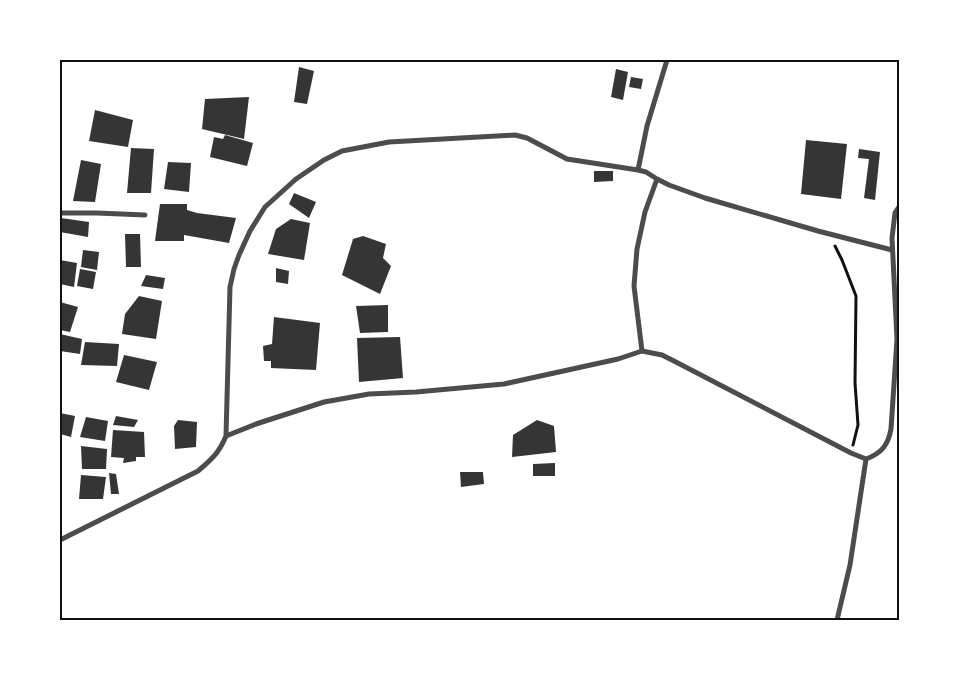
<svg xmlns="http://www.w3.org/2000/svg" width="959" height="680" font-family="'Roboto Condensed',sans-serif">
<style>
.building{fill:#353535}
.lines{fill:none;stroke-linecap:round;stroke-linejoin:round}
.path{stroke:#111;stroke-width:3}
.minor{stroke:#4c4c4c;stroke-width:5}
.neatline{fill:none;stroke:#111;stroke-width:2}
</style>
<rect width="100%" height="100%" fill="#fff"/>
<path class="building" d="M299,67L314,71L307,104L294,102Z
M616,69L628,72L623,100L611,97Z
M631,77L643,79L641,89L629,87Z
M249,97L244,139L202,129L205,99Z
M95,110L133,120L128,147L89,141Z
M225,135L253,143L247,166L210,157L214,137L223,139Z
M806,140L847,144L841,199L801,194Z
M131,148L154,149L151,193H127Z
M859,149L880,152L875,200L864,198L869,159L858,158Z
M81,160L101,164L95,202L73,201Z
M168,162L191,163L189,192L164,189Z
M594,171H613V181L594,182Z
M294,193L316,202L309,218L289,204Z
M160,204H187V210L197,213L236,218L229,243L184,235V241H155Z
M61,218L89,222L88,237L60,232Z
M291,219L310,223L304,260L268,254L276,229Z
M125,234H140L141,267H126Z
M363,236L386,244L383,258L391,266L380,294L342,275L353,239Z
M83,250L99,252L97,270L81,267Z
M60,260L77,263L74,287L60,284Z
M276,268L289,271L288,284L276,282Z
M80,269L96,272L93,289L77,286Z
M146,275L165,278L163,289L141,286Z
M139,296L162,301L156,339L122,334L125,314Z
M60,302L78,307L70,332L60,330Z
M388,305V332L360,333L356,306Z
M274,317L320,323L316,370L271,368V361H264L263,346L272,344Z
M60,334L82,339L80,354L60,351Z
M400,337L403,378L359,382L357,338Z
M85,342L119,344L117,366L81,365Z
M124,355L157,362L149,390L116,382Z
M60,413L75,416L71,437L60,434Z
M116,416L138,420L134,427L113,425Z
M86,417L108,421L105,441L80,437Z
M178,420L197,422L196,447L175,449L174,426Z
M537,420L554,426L556,452L512,457L513,435Z
M113,430L144,432L145,457H136V461L123,463L124,458L111,457Z
M81,446L107,449L106,469H82Z
M555,463V476H533V464Z
M460,472H483L484,484L461,487Z
M109,473L116,474L119,494H111Z
M81,475L106,477L103,499H79Z"/>
<g class="lines">
<path class="path" d="M835,246L842,260L856,296L855,383L858,425L853,445"/>
<path class="minor" d="M638,170L647,126L667,60
M60,213H97L145,215
M642,351L634,286L637,249L645,212L657,179
M226,436L256,424L324,402L369,394L416,392L504,384L618,359L642,351L662,355L674,361L851,453L866,459C882,453 888,445 891,429L897,339L892,238L895,213L899,207
M60,540L198,471C212,459 219,453 226,436L230,287L234,269L239,255L250,231L265,207L296,179L324,160L342,151L389,142L515,135L527,138L567,159L638,170L646,172L657,179L669,185L705,198L818,231L892,250
M837,620L850,565L866,459"/>
</g>
<rect width="959" height="680" fill="none" stroke="#ffffff" stroke-width="122"/>
<rect x="61" y="61" width="837" height="558" class="neatline"/>
</svg>
